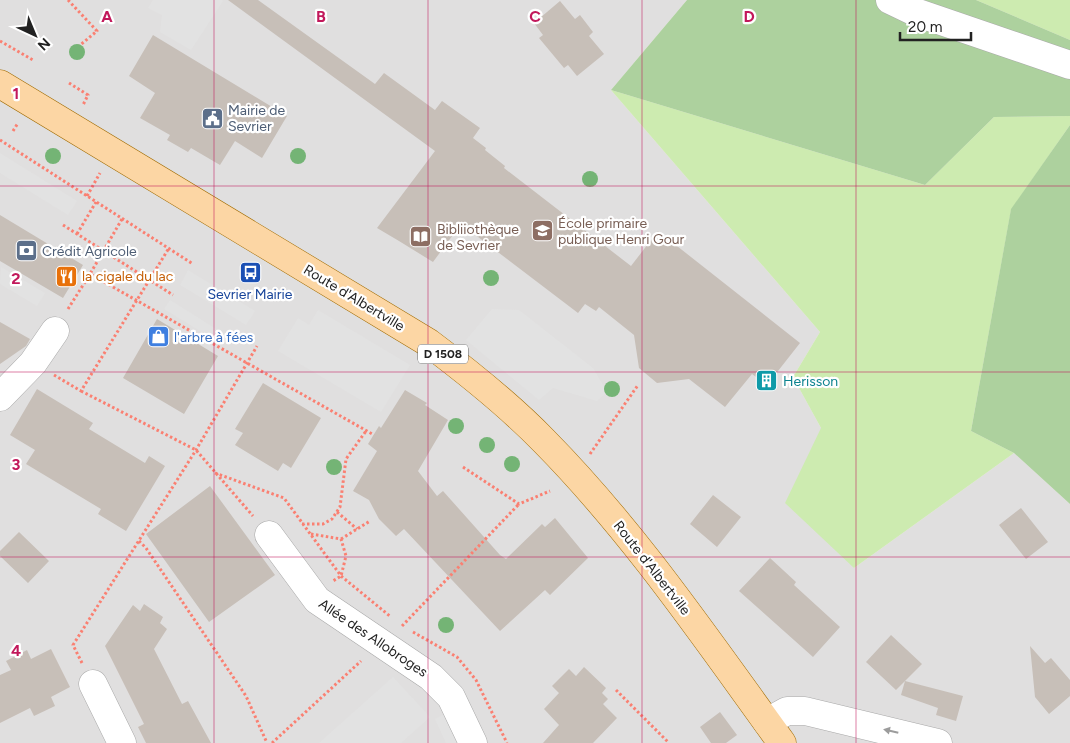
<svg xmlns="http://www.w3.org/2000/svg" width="1070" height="743" font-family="Figtree,sans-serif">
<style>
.residential{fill:#e0dfdf}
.grass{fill:#cdebb0}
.forest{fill:#add19e}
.parking{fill:#e2e2e2}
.building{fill:#c7bfb8}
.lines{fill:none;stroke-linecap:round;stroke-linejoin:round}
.minor-casing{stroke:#a9a9a9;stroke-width:29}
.major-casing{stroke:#a06b00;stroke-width:29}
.path{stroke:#fa8072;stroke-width:3;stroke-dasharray:2.5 2.5;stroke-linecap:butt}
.minor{stroke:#fff;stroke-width:28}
.major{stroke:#fcd6a4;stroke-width:28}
.tree{fill:#74b475}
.oneway{fill:#9c9c9c}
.grid{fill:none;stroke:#c2185b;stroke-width:1;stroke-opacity:0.55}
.labels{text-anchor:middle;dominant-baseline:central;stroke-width:4.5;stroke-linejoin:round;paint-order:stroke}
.shield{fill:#fff;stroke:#646464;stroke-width:1}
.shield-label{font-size:12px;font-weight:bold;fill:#222}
.service-label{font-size:14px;fill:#4e5e75;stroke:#fff;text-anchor:start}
.education-label{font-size:14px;fill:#785e54;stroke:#fff;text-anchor:start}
.food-label{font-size:14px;fill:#c56008;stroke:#fff;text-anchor:start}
.transit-label{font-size:14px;fill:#164399;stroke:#fff}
.street-label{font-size:14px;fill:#222;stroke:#fff}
.shop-label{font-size:14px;fill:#366cbe;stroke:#fff;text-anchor:start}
.culture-label{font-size:14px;fill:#0d838f;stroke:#fff;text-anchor:start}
.grid-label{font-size:16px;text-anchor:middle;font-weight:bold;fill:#c2185b;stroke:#fff;stroke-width:4.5;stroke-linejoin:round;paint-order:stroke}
</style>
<rect width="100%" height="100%" fill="#f2efe9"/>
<path class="residential" d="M0,0H687L611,90L820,332L793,377L821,428L854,568L1014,453L1070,504V743H0Z"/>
<path class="grass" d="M976,0H1070V40Z
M611,90L925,185L994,117L1070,116V125L1011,210L971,431L1014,453L854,568L785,503L821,428L793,377L820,332Z"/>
<path class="forest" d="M687,0H976L1070,40V116L994,117L925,185L611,90Z
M1070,125V504L1014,453L971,431L1011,209Z"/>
<path class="parking" d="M153,0H222L223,1L191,50L160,32L162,15L148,8Z
M0,153L77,201L68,215L0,173Z
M1,267L45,293L37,306L0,284Z
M188,270L255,311L246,325L180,285Z
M170,300L229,337L223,345L164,309Z
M492,309L519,310L593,368L607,392L597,401L553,388L539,400L466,340Z
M318,310L410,365L381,412L278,351L298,318L309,325Z
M393,677L430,717L401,743H319Z
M449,712L464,743H446L435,719Z"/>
<path class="building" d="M228,0H258L375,84L384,73L435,110L442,101L480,128L473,138L486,148L485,150L505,166L504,168L631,266L658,231L800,343L767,385L752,374L725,407L689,379L657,383L639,368L634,335L599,307L596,311L585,304L578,313L461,224L433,262L399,241L377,228L435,151Z
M560,1L575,19L580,15L593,32L589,36L604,54L577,76L568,65L564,68L539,38L543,35L534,23Z
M153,35L287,116L262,158L235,141L220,165L191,148L188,152L167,140L170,135L140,118L155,93L129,76Z
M0,215L83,265L63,298L0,261Z
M157,319L218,356L184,414L123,378Z
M0,322L30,339L26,346L0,364Z
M263,383L321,418L291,468L283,463L278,471L235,445L243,433L235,429Z
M37,389L93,423L89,429L145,463L149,456L165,466L126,531L98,514L101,509L26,464L35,450L10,435Z
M405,390L427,403L425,405L448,420L418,471L437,496L443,491L500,555L506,559L542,524L545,527L555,518L588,558L550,595L545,590L500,631L404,529L396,536L379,519L369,500L353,491L377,451L368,444L379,426L381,428Z
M210,486L275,575L209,622L146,534Z
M713,495L741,517L717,547L690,524Z
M1021,508L1048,542L1026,559L999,525Z
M19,532L49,561L28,583L0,556V551Z
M770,558L796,582L794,585L840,627L813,657L739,591Z
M144,604L163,617L160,623L167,629L154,649L182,704L188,701L211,743H146L138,727L144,724L105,646L133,605L140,611Z
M891,635L922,664L896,690L866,662Z
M1030,646L1045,663L1051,658L1070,680V696L1049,714L1035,697Z
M51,649L70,687L51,697L55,706L34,716L30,708L0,723V675L11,670L6,661L27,650L31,659Z
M584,667L606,688L602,693L608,699L603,704L617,718L593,743H543L559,725L544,709L559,693L552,686L569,669L576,676Z
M905,681L963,696L956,721L936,715L938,708L901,695Z
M720,712L737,735L726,743H711L700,727Z"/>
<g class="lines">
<defs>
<path id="minor" d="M890,0L915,12L1070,65
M0,397L33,363L55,331
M269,535L317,600L431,677L451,697L473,743
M93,684L122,743
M767,722L787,711H805L938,743"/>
<path id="major" d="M0,84L429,343C469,373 509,405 544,441C634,532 707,640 782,743"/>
</defs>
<use href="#minor" class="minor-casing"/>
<use href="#major" class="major-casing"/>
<path class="path" d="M68,0L97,31L79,46
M0,41L33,60
M69,83L88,95L83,105
M13,131L18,123
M0,140L193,264
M87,196L100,173
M122,219L90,274L374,435
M63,225L173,295
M77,234L96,202
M68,309L90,274
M54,375L81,391L169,248
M81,391L196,450L253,516
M590,454L638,385
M463,467L519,504L550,491
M215,473L284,498L341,576L391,617
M337,512L357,529
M302,524H323L332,519L340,507L346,459L366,431
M311,534L341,539L346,556L341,576L333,581
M341,539L370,521
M139,541L146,548L246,696L267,743
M402,626L519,504
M413,632L457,657L476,680L507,743
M82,663L73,645L196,450L257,346
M616,690L669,743
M272,743L361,661"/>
<use href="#minor" class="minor"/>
<use href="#major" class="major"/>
</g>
<g class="tree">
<circle cx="77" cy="52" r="8"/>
<circle cx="53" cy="156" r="8"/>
<circle cx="298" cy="156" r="8"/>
<circle cx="590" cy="179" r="8"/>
<circle cx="491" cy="278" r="8"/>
<circle cx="612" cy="389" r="8"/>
<circle cx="456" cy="426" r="8"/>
<circle cx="487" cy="445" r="8"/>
<circle cx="512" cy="464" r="8"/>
<circle cx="334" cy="467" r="8"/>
<circle cx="446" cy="625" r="8"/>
</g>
<defs><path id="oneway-solid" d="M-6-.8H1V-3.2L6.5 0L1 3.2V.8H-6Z" transform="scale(1.25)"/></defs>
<use class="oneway" href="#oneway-solid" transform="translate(891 731) rotate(-167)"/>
<path class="grid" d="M214,0V743M428,0V743M642,0V743M856,0V743M0,186H1070M0,372H1070M0,557H1070"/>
<defs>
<symbol id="civic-square" viewBox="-11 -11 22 22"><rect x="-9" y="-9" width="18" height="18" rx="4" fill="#5c6f8a" stroke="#fff"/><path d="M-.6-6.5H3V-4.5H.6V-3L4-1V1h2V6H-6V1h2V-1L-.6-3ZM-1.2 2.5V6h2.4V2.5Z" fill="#fff"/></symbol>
<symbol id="school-square" viewBox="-11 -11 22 22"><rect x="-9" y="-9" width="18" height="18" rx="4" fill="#8d6e63" stroke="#fff"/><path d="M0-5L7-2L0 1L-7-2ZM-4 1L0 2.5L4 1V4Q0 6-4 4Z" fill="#fff"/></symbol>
<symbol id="library-square" viewBox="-11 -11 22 22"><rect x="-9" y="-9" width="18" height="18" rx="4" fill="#8d6e63" stroke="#fff"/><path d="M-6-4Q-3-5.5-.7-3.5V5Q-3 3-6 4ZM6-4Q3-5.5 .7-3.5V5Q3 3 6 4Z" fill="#fff"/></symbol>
<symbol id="bank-square" viewBox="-11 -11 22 22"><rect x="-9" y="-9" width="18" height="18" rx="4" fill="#5c6f8a" stroke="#fff"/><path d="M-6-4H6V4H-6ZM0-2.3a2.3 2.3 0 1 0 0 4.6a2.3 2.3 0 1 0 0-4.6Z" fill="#fff"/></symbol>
<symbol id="bus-square" viewBox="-11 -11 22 22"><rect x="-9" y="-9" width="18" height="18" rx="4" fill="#1a4fb4" stroke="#fff"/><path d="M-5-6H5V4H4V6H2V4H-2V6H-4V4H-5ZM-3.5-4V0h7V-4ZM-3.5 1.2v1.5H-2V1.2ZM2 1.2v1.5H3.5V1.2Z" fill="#fff"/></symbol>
<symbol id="restaurant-square" viewBox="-11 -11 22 22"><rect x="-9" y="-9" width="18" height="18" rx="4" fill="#e8710a" stroke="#fff"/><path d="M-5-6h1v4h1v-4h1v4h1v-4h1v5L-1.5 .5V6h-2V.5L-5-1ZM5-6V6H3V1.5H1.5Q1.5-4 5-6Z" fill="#fff"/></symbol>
<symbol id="shop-square" viewBox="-11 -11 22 22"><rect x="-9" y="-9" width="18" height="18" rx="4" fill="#3f7fe0" stroke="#fff"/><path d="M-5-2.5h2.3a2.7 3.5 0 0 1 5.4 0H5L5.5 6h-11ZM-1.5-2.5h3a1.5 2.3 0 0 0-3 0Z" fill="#fff"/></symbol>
<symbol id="building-square" viewBox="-11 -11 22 22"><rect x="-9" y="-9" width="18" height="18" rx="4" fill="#0f9aa8" stroke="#fff"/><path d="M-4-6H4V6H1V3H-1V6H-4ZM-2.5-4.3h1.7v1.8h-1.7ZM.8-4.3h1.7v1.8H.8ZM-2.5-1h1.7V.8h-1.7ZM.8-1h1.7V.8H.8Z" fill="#fff"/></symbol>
</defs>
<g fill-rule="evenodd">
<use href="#civic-square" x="200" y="106" width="25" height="25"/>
<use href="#school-square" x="530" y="218" width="25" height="25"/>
<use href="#library-square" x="408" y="224" width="25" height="25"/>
<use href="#bank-square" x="14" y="238" width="25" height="25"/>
<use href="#bus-square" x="238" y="260" width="25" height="25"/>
<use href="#restaurant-square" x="54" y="264" width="25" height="25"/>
<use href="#shop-square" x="146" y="324" width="25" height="25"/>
<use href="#building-square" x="754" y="368" width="25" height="25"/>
</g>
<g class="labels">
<rect class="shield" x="418" y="344.5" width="50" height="19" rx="4"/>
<g class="shield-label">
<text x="443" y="354">D 1508</text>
</g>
<g class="service-label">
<text x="228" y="110">Mairie de<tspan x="228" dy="16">Sevrier</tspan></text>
<text x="42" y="251">Crédit Agricole</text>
</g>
<g class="education-label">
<text x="558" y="223">École primaire<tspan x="558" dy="16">publique Henri Gour</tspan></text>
<text x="437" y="229">Bibliiothèque<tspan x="437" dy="16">de Sevrier</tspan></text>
</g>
<g class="food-label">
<text x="82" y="276">la cigale du lac</text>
</g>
<g class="transit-label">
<text x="250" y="294">Sevrier Mairie</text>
</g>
<g class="street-label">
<text transform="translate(354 298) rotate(31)">Route d'Albertville</text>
<text transform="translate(652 568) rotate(52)">Route d'Albertville</text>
<text transform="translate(373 638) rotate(34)">Allée des Allobroges</text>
</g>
<g class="shop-label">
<text x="174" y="337">l'arbre à fées</text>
</g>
<g class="culture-label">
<text x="783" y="381">Herisson</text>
</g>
</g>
<g class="grid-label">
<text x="107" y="22">A</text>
<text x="321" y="22">B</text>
<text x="535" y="22">C</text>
<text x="749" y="22">D</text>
<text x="16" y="99">1</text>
<text x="16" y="284">2</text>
<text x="16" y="470">3</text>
<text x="16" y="656">4</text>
</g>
<g transform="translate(35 35) rotate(136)" stroke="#ffffff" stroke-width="4" paint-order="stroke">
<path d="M0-4L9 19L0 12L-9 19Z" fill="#222222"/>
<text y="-8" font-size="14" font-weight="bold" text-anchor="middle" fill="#222222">N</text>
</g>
<path d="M900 32v8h71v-8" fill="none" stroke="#222222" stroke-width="2.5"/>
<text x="908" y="32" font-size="15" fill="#222222" stroke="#ffffff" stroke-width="4" paint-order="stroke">20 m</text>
</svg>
